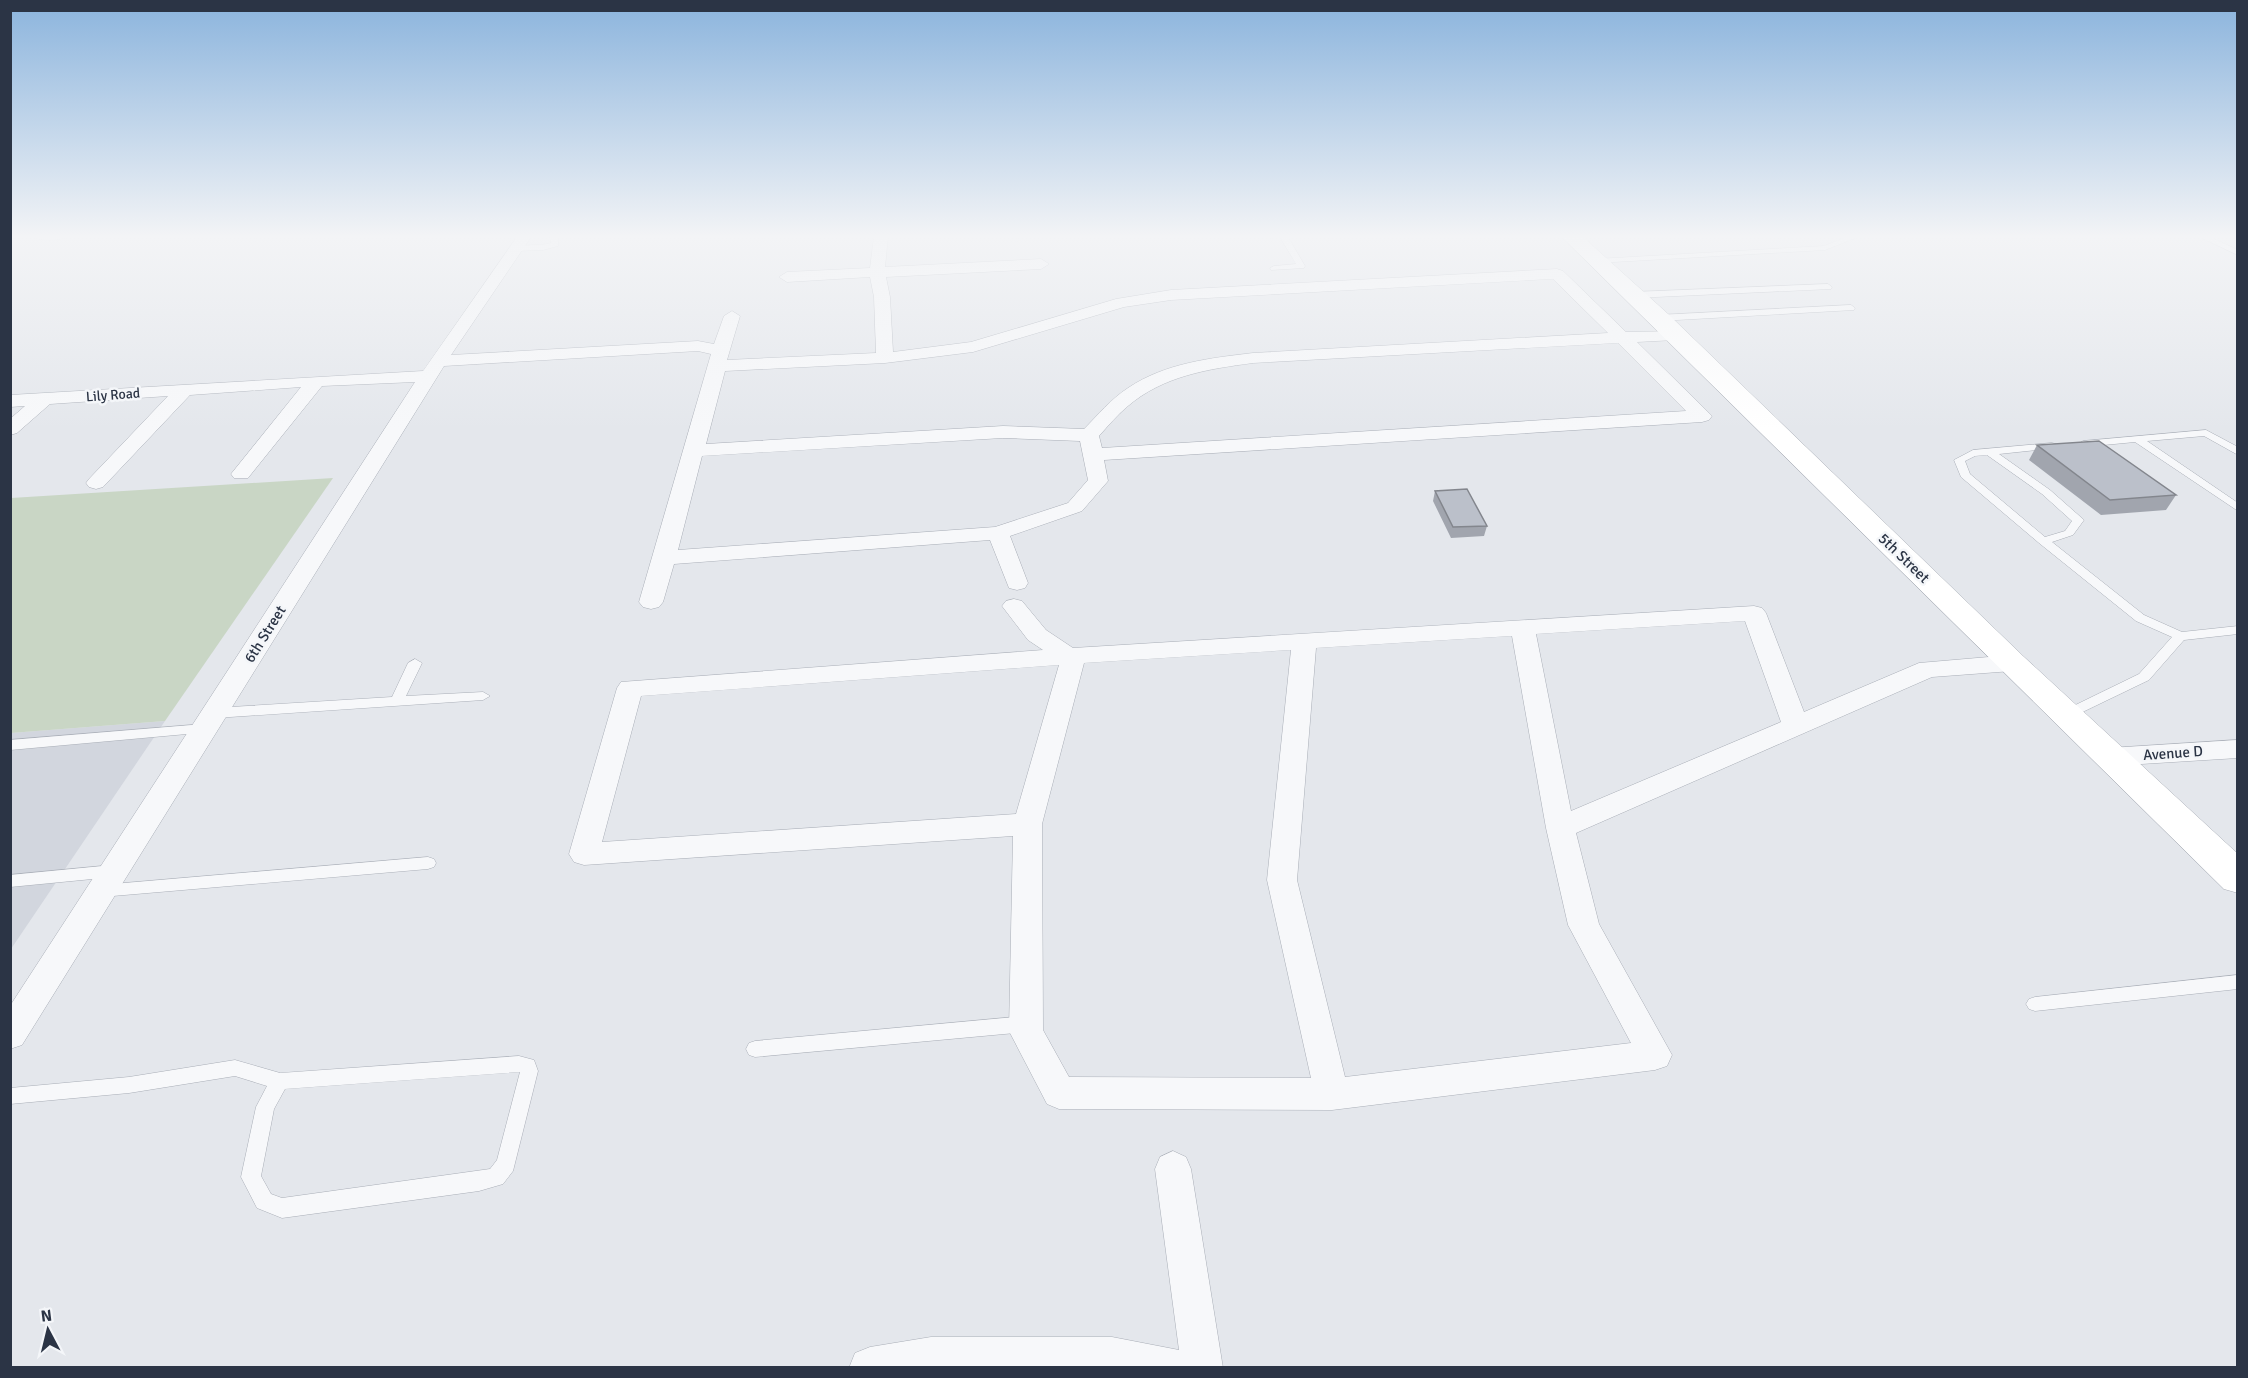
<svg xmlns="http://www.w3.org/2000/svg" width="2248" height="1378" font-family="Signika,sans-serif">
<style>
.built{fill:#d2d6de}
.green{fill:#c9d6c5}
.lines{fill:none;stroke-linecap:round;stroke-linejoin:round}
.service-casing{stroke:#a9aeb7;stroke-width:1}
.minor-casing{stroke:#a9aeb7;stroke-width:1}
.secondary-casing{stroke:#a9aeb7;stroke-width:1}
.service{fill:#f7f8fa;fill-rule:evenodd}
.minor{fill:#f7f8fa;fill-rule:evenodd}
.secondary{fill:#fff;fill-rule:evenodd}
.wall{fill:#a1a5ae}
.building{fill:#bbc0ca;stroke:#83868d;stroke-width:1.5}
.labels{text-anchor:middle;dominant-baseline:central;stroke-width:5;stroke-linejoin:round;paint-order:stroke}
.far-street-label{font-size:14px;fill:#2b3445;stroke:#f4f6f9}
.street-label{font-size:15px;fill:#2b3445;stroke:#f4f6f9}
</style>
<rect width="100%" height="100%" fill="#e4e7ec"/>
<path class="built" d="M165,721L11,949V733Z"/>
<path class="green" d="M333,478L165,721L11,733V498Z"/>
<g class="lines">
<defs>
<path id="service" d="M33,237H66C59,241 40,241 33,237Z
M550,237H558V246L543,250L515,251L511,249C522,243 538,247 551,243Z
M1280,237H1288L1305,266L1304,268L1271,270L1270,268L1274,266L1296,264Z
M1847,237H1858L1825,250L1596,263L1592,261L1596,259L1824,246Z
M2200,237H2210L2238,250V255Z
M1828,284L1832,287L1831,289L1634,298L1630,295L1634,292Z
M1851,305L1855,308L1854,310L1659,321L1655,318L1659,315Z
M2206,430L2238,447V455L2204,436L2147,441L2238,503V511L2135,442L2083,447L2078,444L2083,441Z
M2052,443L2056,444V448L1999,454L2050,490L2084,520L2073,535L2052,542L2144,615L2182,632L2238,626V634L2184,640L2149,680L2066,720L2059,715L2061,712L2139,674L2172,637L2136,621L2039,543L1961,477L1954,460L1973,450ZM1987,455L2042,494L2072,521L2065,531L2045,537L1970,474L1965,461L1975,456Z
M415,659L422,663L406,696L483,692L490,696L483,700L215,718L208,713L215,708L392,697L408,663Z
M204,724L209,726L211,729L209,732L10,750V740Z
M428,857L434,859L436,863L434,867L428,869L101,897L95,895L93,891L95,887L101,885Z
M113,865L119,867L121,871L119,875L113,877L10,887V875Z
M2238,975V989L2035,1011L2029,1009L2026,1004L2029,999L2035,997Z
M1026,1016L1032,1019L1035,1024L1032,1029L1026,1032L755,1057L749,1055L746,1049L749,1043L755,1041Z
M519,1056L534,1060L538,1071L513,1171L503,1184L479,1191L282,1218L257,1208L241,1177L256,1107L267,1086L235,1076L129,1093L10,1104V1088L129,1077L235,1060L280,1073ZM520,1072L497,1160L490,1169L282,1198L271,1194L261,1176L274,1109L285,1089Z"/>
<path id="minor" d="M517,237H531L451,355L698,341L714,344L724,316L732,311L740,316L727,360L876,353L874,297L870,277L787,282L779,277L787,272L870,268L874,237H888L885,267L1041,259L1049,264L1041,269L886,277L890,297L893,352L971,342L1116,299L1171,290L1557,269L1563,271L1626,332L1681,331L1684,335L1681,339L1675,340L1637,342L1712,416L1709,420L1702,422L1104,460L1108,481L1082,511L1010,536L1028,583L1025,588L1017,590L1009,588L990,540L674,564L663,602L659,607L651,609L643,607L639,602L711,354L698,351L444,366L22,1045L10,1049V1006L415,382L322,386L248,478H234L231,474L301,387L190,395L103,487L96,489L89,487L86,483L89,479L168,396L50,404L17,433L10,435V419L25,406L10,407V395L423,371ZM1553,279L1608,333L1253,353C1211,358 1165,363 1128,388C1111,399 1098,415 1084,429L1003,426L706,444L725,371L885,363L973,352L1124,307L1171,300ZM1618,343L1686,411L1102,448L1099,436C1108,426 1117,415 1128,406C1163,376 1208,369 1253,363ZM1003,438L1080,441L1088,480L1068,503L995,527L678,550L702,456Z
M1014,599L1022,601L1046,630L1073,648L1754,606L1762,608L1766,613L1804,712L1919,663L2012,655L2021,657L2024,663L2021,669L2012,671L1932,677L1576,833L1599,924L1672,1055L1667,1066L1655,1070L1332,1110L1059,1109L1047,1104L1009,1031L1013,836L584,865L574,862L569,854L617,688L621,682L1043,650L1028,640L1002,606L1006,601ZM1745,621L1781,722L1571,811L1536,634ZM1512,636L1546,828L1568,925L1631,1043L1345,1077L1297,880L1316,648ZM1291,650L1267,880L1311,1078L1069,1077L1043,1030L1042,824L1084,663ZM1059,665L1016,814L602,842L641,696Z
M2238,740V758L2109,766L2099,764L2095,757L2099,750L2109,748Z
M1173,1151L1186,1157L1191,1169L1223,1368H849L855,1353L870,1347L931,1337H1112L1179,1350L1155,1169L1160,1157Z"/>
<path id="secondary" d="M1562,237H1583L1667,313L2023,656L2238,854V893L2224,889Z"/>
</defs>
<use href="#service" class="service-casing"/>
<use href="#minor" class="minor-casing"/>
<use href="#secondary" class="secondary-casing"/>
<use href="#service" class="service"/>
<use href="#minor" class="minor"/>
<use href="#secondary" class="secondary"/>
</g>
<path class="wall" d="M2037,445L2176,495L2166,510L2101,515L2029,460Z
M1435,491L1487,526L1484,536L1451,538L1433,501Z"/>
<path class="building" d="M2099,441L2176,495L2110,500L2037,445Z
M1467,489L1487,526L1453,527L1435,491Z"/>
<linearGradient id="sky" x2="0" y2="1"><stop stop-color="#8bb4dd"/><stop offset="0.55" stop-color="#f3f4f6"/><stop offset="1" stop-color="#f3f4f6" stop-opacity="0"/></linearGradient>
<rect width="2248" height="430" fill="url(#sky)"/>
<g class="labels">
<g class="far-street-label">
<text transform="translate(113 395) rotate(-4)">Lily Road</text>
</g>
<g class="street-label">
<text transform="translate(1904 558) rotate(44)">5th Street</text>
<text transform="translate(265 634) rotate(-58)">6th Street</text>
<text transform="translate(2173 753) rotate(-4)">Avenue D</text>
</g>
</g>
<rect width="2248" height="1378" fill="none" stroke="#2b3445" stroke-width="24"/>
<g transform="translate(48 1330) rotate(353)" stroke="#f4f6f9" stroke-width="4.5" paint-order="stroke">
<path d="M0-4.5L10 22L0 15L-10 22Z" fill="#2b3445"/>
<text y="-9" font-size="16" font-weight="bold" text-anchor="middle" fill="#2b3445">N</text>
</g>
</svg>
